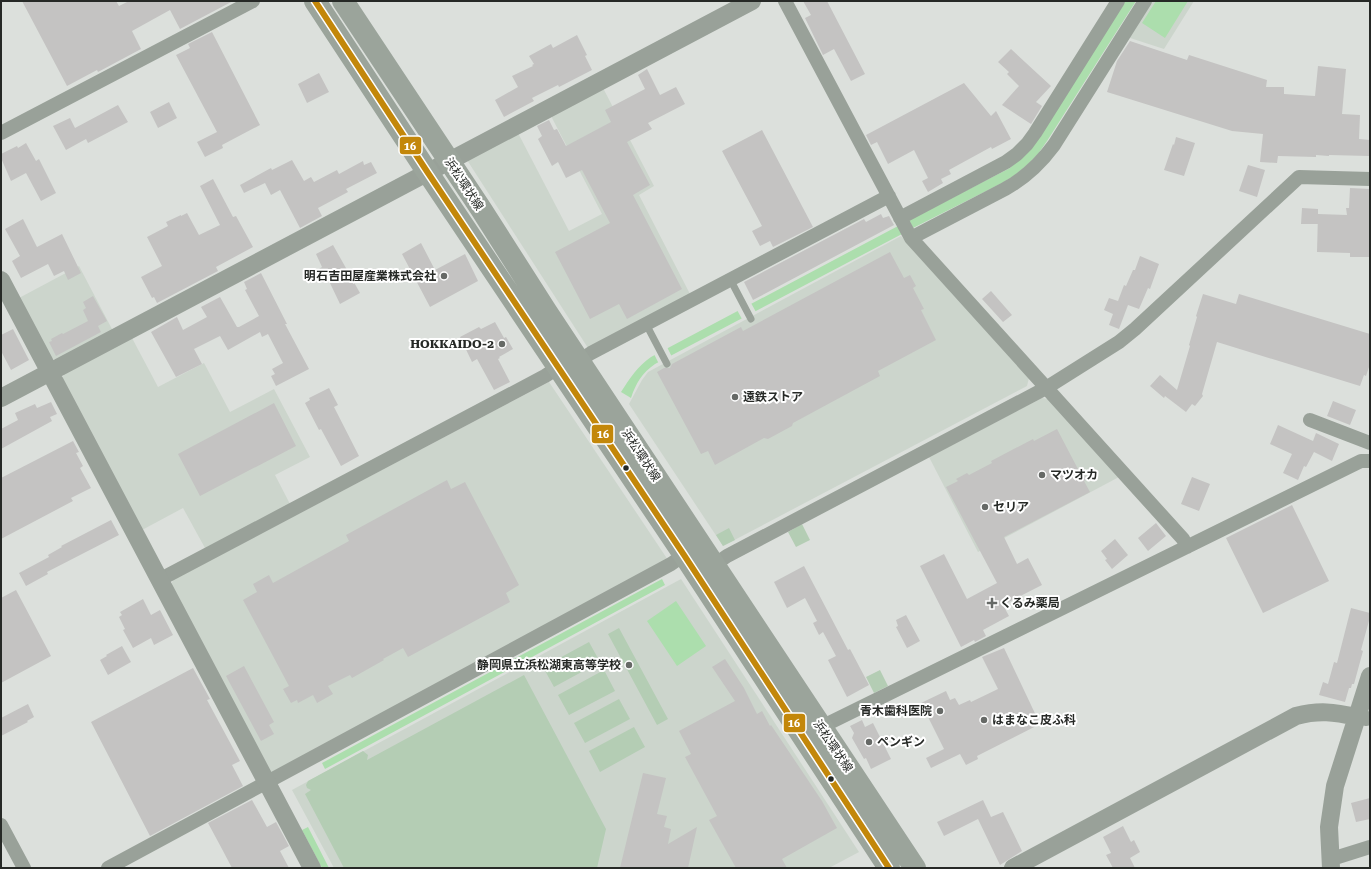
<svg xmlns="http://www.w3.org/2000/svg" width="1371" height="869" font-family="'Roboto Serif','Noto Sans JP',serif">
<style>
.built{fill:#ccd5cc}
.green{fill:#b4cdb4}
.water{fill:#acdead}
.pier{fill:#dce0dc}
.building{fill:#c4c3c2}
.lines{fill:none;stroke-linecap:round;stroke-linejoin:round}
.service{stroke:#99a199;stroke-width:7}
.minor{stroke:#99a199;stroke-width:14}
.tertiary{stroke:#99a199;stroke-width:18}
.primary{stroke:#9ba49b;stroke-width:22}
.bus-1-casing{stroke:#fff;stroke-width:9}
.bus-1{stroke:#c3870a;stroke-width:6}
.poi-dot{fill:#666966;stroke:#fff;stroke-width:1.5}
.bus-dot{fill:#262926;stroke:#fff;stroke-width:1.5}
.labels{text-anchor:middle;dominant-baseline:central;stroke-width:4;stroke-linejoin:round;paint-order:stroke}
.street-label{font-size:12px;fill:#262926;stroke:#fff}
.poi-label{font-size:12px;font-weight:bold;fill:#262926;stroke:#fff;text-anchor:start}
.line-badge{stroke:#fff;stroke-width:1.5}
.badge-label{font-size:11px;text-anchor:middle;font-weight:bold;fill:#fff}
</style>
<rect width="100%" height="100%" fill="#dce0dc"/>
<path class="built" d="M1150,1H1194L1164,49L1127,37Z
M603,88L654,186L639,195L690,294L588,348L467,160L518,133L569,231L602,214L551,116Z
M901,236L1029,378L1027,386L723,546L629,404L642,380L648,372Z
M79,266L113,331L57,360L51,358L19,298Z
M132,338L158,387L204,363L230,412L274,389L310,457L275,475L290,504L205,548L183,508L142,530L62,380L64,374Z
M549,382L668,560L274,773L270,772L171,585L173,580Z
M1042,398L1048,399L1119,477L978,552L929,457Z
M681,579L859,852L829,868H334L292,790Z"/>
<path class="green" d="M802,524L810,540L796,547L788,532Z
M729,528L735,540L723,546L716,535Z
M619,628L668,719L657,725L608,634Z
M589,642L600,662L554,687L543,667Z
M604,670L615,691L569,715L558,695Z
M880,670L888,686L874,693L866,677Z
M524,675L606,829L597,868H344L305,794L311,790L307,788L306,785L308,781L363,751L368,755L367,760Z
M619,699L630,719L585,743L574,723Z
M634,727L645,747L600,772L589,751Z"/>
<path class="water" d="M1125,1H1136L1047,141L1038,154L1027,165L1015,175L1002,183L913,228L909,220L1010,168L1040,136Z
M1156,1H1188L1165,38L1142,23Z
M898,226L902,234L655,364C642,373 636,383 631,398L621,392C630,378 637,367 651,357Z
M662,579L665,585L325,769L322,763Z
M676,601L706,646L677,666L647,621Z
M308,827L329,868H322L302,830Z"/>
<path class="pier" d="M751,303L756,312L742,319L737,310Z
M667,347L672,357L659,364L654,354Z"/>
<path class="building" d="M22,1H116L119,6L129,1H233L180,29L170,10L132,31L141,49L98,72L97,70L67,86Z
M803,1H827L865,74L851,81L834,49L823,55L805,18L811,15Z
M212,32L260,125L222,145L223,148L205,157L197,142L217,132L176,55L190,48L188,44Z
M577,35L587,55L585,56L592,70L559,87L558,85L532,98L534,101L504,117L495,100L518,87L512,76L533,66L532,65L534,64L529,56L551,44L553,48Z
M1130,41L1187,60L1189,55L1267,80L1266,87H1284V94L1315,96L1318,66L1346,69L1342,114L1360,115L1359,139L1370,140L1369,156L1329,155V156L1316,155V157L1278,156L1277,163L1260,162L1263,134L1232,131L1107,92L1117,61Z
M1011,49L1051,86L1036,102L1042,106L1031,124L1002,105L1019,86L1007,74L1009,72L998,62Z
M647,69L660,95L676,87L685,104L648,123L652,129L627,142L650,185L633,195L682,289L627,319L619,304L590,319L555,252L610,223L582,170L566,178L558,162L552,166L538,139L542,136L537,126L549,120L554,130L557,129L566,146L611,122L605,110L645,89L638,75Z
M319,73L329,92L307,103L298,84Z
M964,83L991,116L996,111L1011,139L992,149L991,147L949,170L951,174L941,179L943,183L928,192L922,181L928,178L914,150L888,164L877,142L871,145L866,135Z
M169,102L177,118L158,128L150,112Z
M118,105L128,122L88,143L86,139L66,150L53,126L70,118L75,128Z
M762,130L813,227L773,247L770,241L760,246L752,231L762,226L722,151Z
M1176,137L1195,143L1184,176L1164,170L1173,144L1174,145Z
M26,143L36,161L39,159L56,193L41,201L26,173L11,181L1,158V154L17,146L18,148Z
M292,160L304,181L311,177L314,182L337,170L339,174L363,161L364,165L371,162L377,173L346,189L348,192L318,208L322,216L300,228L280,190L271,195L265,183L244,193L240,185L271,168L272,170Z
M1248,165L1265,170L1257,197L1239,191Z
M213,179L233,217L236,216L253,247L216,267L218,271L157,303L154,297L152,298L141,277L162,266L147,237L168,226L166,222L181,215V216L187,213L199,235L220,225L200,186Z
M1350,188L1370,189V257H1350V253L1317,252L1318,214L1347,215L1346,208H1349Z
M1302,208L1318,209V224H1301Z
M881,214L883,218L889,216L894,225L753,300L744,282L864,219L866,222Z
M23,219L37,247L62,234L81,273L68,280L64,271L54,276L48,264L21,278L12,261L20,256L5,229Z
M421,243L435,270L465,254L478,281L430,307L402,254Z
M333,245L360,293L340,304L329,281L326,283L319,269L322,267L316,254Z
M890,252L904,278L910,275L916,286L913,288L924,309L921,310L936,340L878,371L880,376L793,423L792,426L768,439L764,438L715,465L708,451L701,454L657,372L664,368H670L672,364L741,327L743,331Z
M1140,256L1159,264L1150,289L1148,288L1139,309L1128,305L1119,329L1109,325L1113,314L1104,310L1109,298L1118,301L1124,285L1126,286L1133,270H1135Z
M261,273L287,324H285L309,369L276,386L271,376L275,374L272,369L283,363L268,334L262,337L260,332L228,350L220,336L194,349L202,364L176,377L151,332L177,317L183,330L207,317L201,307L220,297L237,327H239L259,316L245,290L247,289L244,282Z
M991,291L1012,315L1003,322L982,299Z
M1203,294L1236,304L1239,294L1370,334V364L1366,376L1364,375L1360,386L1217,342L1202,394L1203,396L1195,406L1192,404L1186,412L1165,396L1164,398L1150,386L1160,375L1177,390L1190,346L1189,345L1197,317L1196,316Z
M93,296L107,321L98,326L101,332L56,356L49,342L52,341L51,339L62,333L63,334L88,321L83,310L86,308L83,302Z
M495,322L504,338L506,337L513,349L499,357L500,358L498,359L510,382L494,390L477,359L472,362L460,337L479,327L481,329Z
M13,329L29,360L11,370L1,351V335Z
M329,388L338,405L334,407L359,456L341,466L321,429L319,430L305,403L310,400L309,398Z
M1333,401L1356,410L1350,425L1327,416Z
M51,402L57,414L50,417L52,421L1,449V429L18,420L15,413L35,404L37,408Z
M274,403L296,446L200,496L178,454Z
M1278,425L1313,441L1316,433L1339,444L1332,461L1314,452L1306,467L1304,466L1298,480L1283,473L1292,454L1270,444Z
M1057,429L1079,471L1082,469L1087,479L1084,481L1090,492L1004,537L1017,564L1028,558L1042,585L1003,605L1009,616L983,630L986,636L975,642L974,640L961,647L920,566L944,554L967,599L997,583L946,487L958,481L956,479L967,473L969,475L992,463L991,461L1033,439L1034,441Z
M73,441L79,452L76,453L83,466L80,468L91,488L71,498L73,501L1,539V478Z
M1192,477L1210,484L1199,511L1181,504Z
M447,480L451,489L465,482L519,585L506,593L510,602L408,657L403,648L383,659L384,660L352,678L350,675L328,686L333,694L317,703L313,695L298,703L297,700L291,703L283,689L289,686L243,600L257,592L253,584L269,575L273,583L349,541L346,535Z
M1292,505L1329,581L1263,613L1226,538Z
M111,520L119,535L47,572L48,574L26,586L19,573L49,557L48,555L62,547L61,546Z
M1156,523L1166,536L1148,551L1138,538Z
M1115,539L1128,555L1112,569L1105,560L1107,559L1101,551Z
M804,566L848,650L850,649L869,685L847,697L828,660L836,656L823,632L819,635L813,623L817,621L805,598L787,608L774,582Z
M16,590L51,656L1,683V598Z
M143,599L151,615L160,610L173,635L154,645L151,638L133,648L123,630L125,629L119,617L122,615L120,612Z
M1351,608L1370,613V617L1361,650L1363,651L1354,684H1352L1351,688H1349L1345,702L1319,695L1323,682L1328,684L1334,662L1337,663Z
M906,615L920,641L907,648L896,627L898,626L896,620Z
M122,646L131,662L108,675L100,660L107,656L106,655Z
M1004,648L1040,724L977,756L978,759L966,765L960,754L931,768L926,758L944,749L921,703L946,691L950,700L955,698L959,705L970,700L971,702L998,689L982,657Z
M725,659L744,688L757,714L762,711L770,726L771,725L822,801L837,828L782,859L787,868H736L709,820L717,816L685,757L691,754L679,731L735,701L712,667Z
M244,666L274,722L269,725L274,734L261,741L226,676Z
M193,668L210,699L207,700L240,761L232,765L243,786L150,836L91,722Z
M28,704L34,717L27,721L28,722L1,736V718Z
M862,720L865,727L873,723L891,759L871,769L866,758L864,759L852,738L854,733L850,726Z
M643,773L666,778L657,814L667,816L664,827L671,829L668,844L697,827L688,868H620Z
M1370,798V819L1356,822L1351,803Z
M252,800L267,827L276,822L289,846L280,851L289,868H232L222,849L208,823Z
M983,800L991,817L1003,812L1022,851L1000,865L978,819L944,836L937,822Z
M1123,826L1131,842L1134,840L1140,852L1130,858L1135,868H1113L1106,855L1111,853L1103,837Z"/>
<g class="lines">
<path class="service" d="M730,279L751,319
M646,324L667,364"/>
<path class="minor" d="M785,1L911,238L1183,539L1187,547
M1,133L253,1
M900,218L1006,162L1017,154L1027,144L1035,133L1118,1
M911,238L1005,189C1025,178 1040,164 1054,145L1145,1
M579,361L591,353L889,196
M1310,420L1370,443
M714,565L727,556L1046,388L1119,342L1135,329L1299,177L1370,179
M159,580L545,376L559,367
M1357,717L1366,719L1370,718
M821,727L1361,461H1370
M1,825L24,868
M1330,857H1338L1370,847
M108,868L671,564L684,555"/>
<path class="tertiary" d="M1,280L312,868
M1,398L752,1
M1013,868L1296,716C1319,710 1334,712 1357,717
M1331,868L1329,827L1335,786L1370,676"/>
<path class="primary" d="M315,1L428,173L684,555L889,868
M343,1L481,209L546,311L915,868"/>
<defs>
<path id="bus-1" d="M315,1L428,173L684,555L889,868"/>
</defs>
<use href="#bus-1" class="bus-1-casing"/>
<use href="#bus-1" class="bus-1"/>
</g>
<g class="poi-dot">
<circle cx="444" cy="276" r="4"/>
<circle cx="502" cy="344" r="4"/>
<circle cx="735" cy="397" r="4"/>
<circle cx="1042" cy="475" r="4"/>
<circle cx="985" cy="507" r="4"/>
<path d="M990 597h4v4h4v4h-4v4h-4v-4h-4v-4h4z"/>
<circle cx="629" cy="665" r="4"/>
<circle cx="940" cy="711" r="4"/>
<circle cx="984" cy="720" r="4"/>
<circle cx="869" cy="742" r="4"/>
</g>
<g class="bus-dot">
<circle cx="626" cy="468" r="3.5"/>
<circle cx="831" cy="779" r="3.5"/>
</g>
<g class="labels">
<g class="street-label">
<text transform="translate(464 184) rotate(57)">浜松環状線</text>
<text transform="translate(641 455) rotate(57)">浜松環状線</text>
<text transform="translate(833 746) rotate(56)">浜松環状線</text>
</g>
<g class="poi-label">
<text x="436" y="276" text-anchor="end">明石吉田屋産業株式会社</text>
<text x="494" y="344" text-anchor="end">HOKKAIDO-2</text>
<text x="743" y="397">遠鉄ストア</text>
<text x="1050" y="475">マツオカ</text>
<text x="993" y="507">セリア</text>
<text x="1000" y="603">くるみ薬局</text>
<text x="621" y="665" text-anchor="end">静岡県立浜松湖東高等学校</text>
<text x="932" y="711" text-anchor="end">青木歯科医院</text>
<text x="992" y="720">はまなこ皮ふ科</text>
<text x="877" y="742">ペンギン</text>
</g>
</g>
<g class="line-badge">
<rect x="399" y="136" width="23" height="19" rx="4" fill="#c3870a"/>
<rect x="591" y="424" width="23" height="20" rx="4" fill="#c3870a"/>
<rect x="783" y="713" width="23" height="20" rx="4" fill="#c3870a"/>
</g>
<g class="badge-label">
<text x="410" y="150">16</text>
<text x="603" y="438">16</text>
<text x="794" y="727">16</text>
</g>
<rect width="1371" height="869" fill="none" stroke="#262926" stroke-width="4"/>
</svg>
